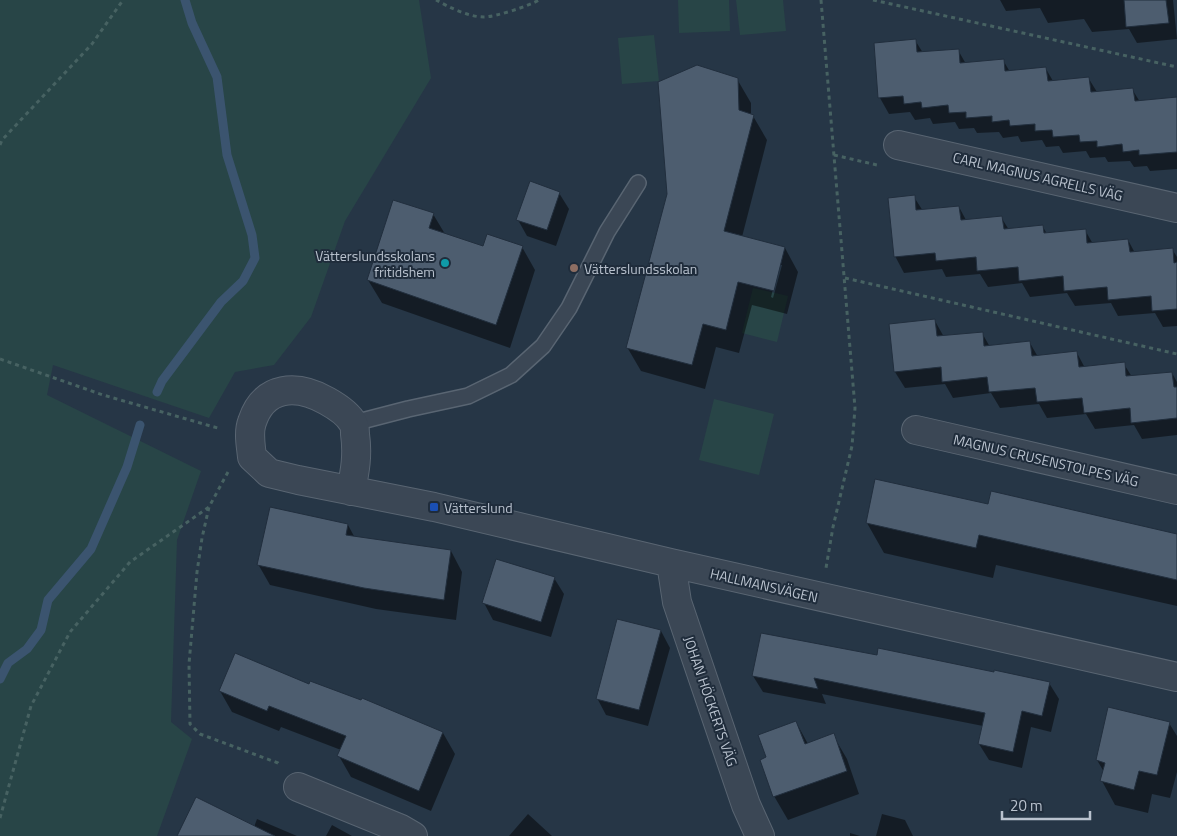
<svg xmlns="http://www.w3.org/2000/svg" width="1177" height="836" font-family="'Titillium Web',sans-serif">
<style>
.green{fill:#284547}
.shadow{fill:#0007;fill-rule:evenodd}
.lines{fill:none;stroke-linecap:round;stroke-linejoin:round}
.stream{stroke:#3b546f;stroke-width:9}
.building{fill:#4d5d6f;stroke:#212e3d}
.lane-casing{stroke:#596572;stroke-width:18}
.street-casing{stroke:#596572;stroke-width:30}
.path{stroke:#476262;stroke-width:3;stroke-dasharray:4 4;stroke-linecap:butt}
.lane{stroke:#3b4755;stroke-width:15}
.street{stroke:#3b4755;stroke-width:28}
.culture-dot{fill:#0f9aa8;stroke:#1f2c3b;stroke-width:2}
.education-dot{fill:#8d6e63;stroke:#1f2c3b;stroke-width:2}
.transit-dot{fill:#1a4fb4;stroke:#1f2c3b;stroke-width:2}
.labels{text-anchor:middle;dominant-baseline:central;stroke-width:4;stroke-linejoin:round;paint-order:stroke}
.street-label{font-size:14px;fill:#b9c2ce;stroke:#1f2c3b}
.poi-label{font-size:14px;fill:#b9c2ce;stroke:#1f2c3b;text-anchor:start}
</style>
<rect width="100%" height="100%" fill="#263646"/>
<path class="green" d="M0,0H419L431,78L345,221L311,317L274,365L235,372L209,418L53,365L47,395L201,471L177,540L171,722L192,739L157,836H0Z
M678,0H729L730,31L679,33Z
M736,0H783L786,31L740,35Z
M654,35L659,81L622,84L618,38Z
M753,288L788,296L777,342L742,333Z
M714,399L774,414L759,475L699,460Z"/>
<path class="shadow" d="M1000,0H1173L1177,39L1137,43L1129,29L1092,32L1084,19L1048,23L1040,8L1006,11Z
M915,40L923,53L958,50L966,64L1003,60L1010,72L1046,69L1053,81L1089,79L1097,92L1132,89L1140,102L1177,100V169L1150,171L1147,166L1134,167L1130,161L1108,162L1105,157L1090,158L1086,151L1063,153L1059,146L1046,147L1042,140L1021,142L1018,136L1003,138L999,132L977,133L974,128L959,129L955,122L933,124L930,118L915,120L910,112L889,114L880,98Z
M737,79L751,103V115L753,116L767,140L742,237L785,248L798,272L787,314L752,305L739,353L716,347L705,389L641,371L627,347ZM779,265H782L773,298L771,297Z
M559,193L569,209L556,246L527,236L518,220Z
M914,197L923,211L959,207L966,220L1001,217L1009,230L1043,227L1047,234L1085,230L1093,244L1128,240L1135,253L1172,249L1177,257V326L1163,327L1155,313L1118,316L1111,303L1075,306L1067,293L1030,297L1022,283L988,287L980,274L946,277L942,269L904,273L895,256Z
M433,214L445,234L484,248L522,247L535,270L510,348L382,303L368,280Z
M935,321L944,337L982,333L990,347L1030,343L1038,357L1077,353L1085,368L1124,364L1132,377L1172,373L1177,382V435L1142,439L1134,425L1095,429L1086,414L1047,418L1039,404L1000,408L991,393L953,398L945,384L905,388L895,372Z
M989,506L1177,535V606L996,565L993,578L884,553L867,523Z
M348,525L355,538L451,551L462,572L456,620L376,609L270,585L258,564Z
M554,578L564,594L551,637L493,620L484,603Z
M661,631L670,648L648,726L606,715L597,698Z
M878,657L1049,683L1059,699L1051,732L1031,727L1022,768L989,760L979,744L983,726L822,694L826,704L763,692L753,676Z
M310,686L362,701L363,699L443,733L455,754L431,811L351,777L339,756L341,750L281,727L279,731L232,712L220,691Z
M796,722L808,744L833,735L847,759L859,794L788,820L774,796L768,758Z
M1169,723L1177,736V772L1170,798L1152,794L1148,813L1115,805L1102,781L1104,772L1097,760Z
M528,814L552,836H509Z
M882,814L905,820L913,836H876Z
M257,819L297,836H179L254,827Z
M332,825L352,836H326Z
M850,833L860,836H850Z"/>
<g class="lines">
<path class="stream" d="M157,392L162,381L221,302L243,281L255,258L252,235L227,155L217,77L192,23L185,0
M0,679L8,663L27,649L41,630L48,600L91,549L127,467L140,425"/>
</g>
<path class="building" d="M1124,0H1166L1169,23L1126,27Z
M916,39L917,52L959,49L960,63L1004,59L1005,71L1046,67L1048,81L1089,77L1091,92L1133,88L1135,101L1177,97V152L1139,155V150L1123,152L1122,144L1097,147V141L1080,142L1079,135L1053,137L1052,130L1035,131V124L1010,126L1009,120L992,122V116L966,118V112L949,113L948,105L922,108L921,102L904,104L903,96L878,98L874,43Z
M697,65L738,78L739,110L754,115L724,231L785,247L774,291L738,282L726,330L703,324L692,365L626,348L667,194L658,82Z
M530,181L560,192L547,230L516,220Z
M915,195L916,210L959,206L961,220L1002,216L1004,229L1043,225L1044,233L1086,229L1087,243L1128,239L1130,252L1173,248L1174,263L1177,262V309L1152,311L1151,296L1108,300L1107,287L1064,291L1063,276L1019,281L1018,267L977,271L976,257L936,261L935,253L894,257L888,198Z
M393,200L434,213L429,228L483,246L487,234L523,246L496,325L367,280Z
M935,319L937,336L983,332L984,346L1030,341L1032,356L1077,351L1079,367L1125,362L1126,376L1172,372L1174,387H1177V418L1131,423L1130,408L1084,413L1082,398L1037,402L1035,388L989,392L987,377L942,382L941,367L894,372L889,324Z
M875,479L988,504L991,491L1177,534V580L979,535L976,548L866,523Z
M270,507L348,524L346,535L451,550L444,600L364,588L257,565Z
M496,559L555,577L541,622L482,603Z
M617,619L661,630L639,710L596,699Z
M761,633L877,655L878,648L994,672V670L1050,682L1042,716L1022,711L1013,752L978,744L985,713L814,678L818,689L752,676Z
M235,653L309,684L310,681L361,700L362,698L443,732L419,791L337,756L346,736L269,706L267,711L219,691Z
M1108,707L1170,722L1157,775L1139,771L1134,790L1100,781L1105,763L1096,760Z
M796,721L805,744L834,733L847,771L773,797L760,760L766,757L758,735Z
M196,797L275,836H177Z"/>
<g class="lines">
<defs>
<path id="lane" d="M354,423L408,409L468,396L511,375L543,346L569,308L607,232L638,183"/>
<path id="street" d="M898,145L1177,208
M916,430L1177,490
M351,491C355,471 358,455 355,434C355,431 355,426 353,423C348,414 336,406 327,401C297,384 264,385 252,422C248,433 251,446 252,457L269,473L298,480L434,507L671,563L1177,677
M671,563L677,602L746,805L760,836
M298,787L401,829L413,836"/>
</defs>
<use href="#lane" class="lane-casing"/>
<use href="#street" class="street-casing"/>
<path class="path" d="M436,0C449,7 468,17 484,17C495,17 529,6 539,0
M821,0L855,408L852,446L833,527L826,568
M873,0L1177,67
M0,145L2,140L92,44L123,0
M834,155L877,165
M845,278L1177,354
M0,359L103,395L221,429
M228,472L209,507L202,538L197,572L189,664L190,724L200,734L278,763L280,765
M0,818L31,706L70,632L130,562L209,507"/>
<use href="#lane" class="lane"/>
<use href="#street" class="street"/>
</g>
<circle class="culture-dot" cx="445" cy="263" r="5"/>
<circle class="education-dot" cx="574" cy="268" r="5"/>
<rect class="transit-dot" x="429" y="502" width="10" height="10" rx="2.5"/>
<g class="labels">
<g class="street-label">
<text transform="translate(1038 176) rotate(13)">CARL MAGNUS AGRELLS VÄG</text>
<text transform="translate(1046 460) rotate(13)">MAGNUS CRUSENSTOLPES VÄG</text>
<text transform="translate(764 585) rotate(13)">HALLMANSVÄGEN</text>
<text transform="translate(711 701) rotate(71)">JOHAN HÖCKERTS VÄG</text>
</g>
<g class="poi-label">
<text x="435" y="255" text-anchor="end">Vätterslundsskolans<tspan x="435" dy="16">fritidshem</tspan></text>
<text x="584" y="268">Vätterslundsskolan</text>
<text x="444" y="507">Vätterslund</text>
</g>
</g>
<path d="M1002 811v8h88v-8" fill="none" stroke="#b9c2ce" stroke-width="2.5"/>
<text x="1010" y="811" font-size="15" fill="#b9c2ce" stroke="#1f2c3b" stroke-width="4" paint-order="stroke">20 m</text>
</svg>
